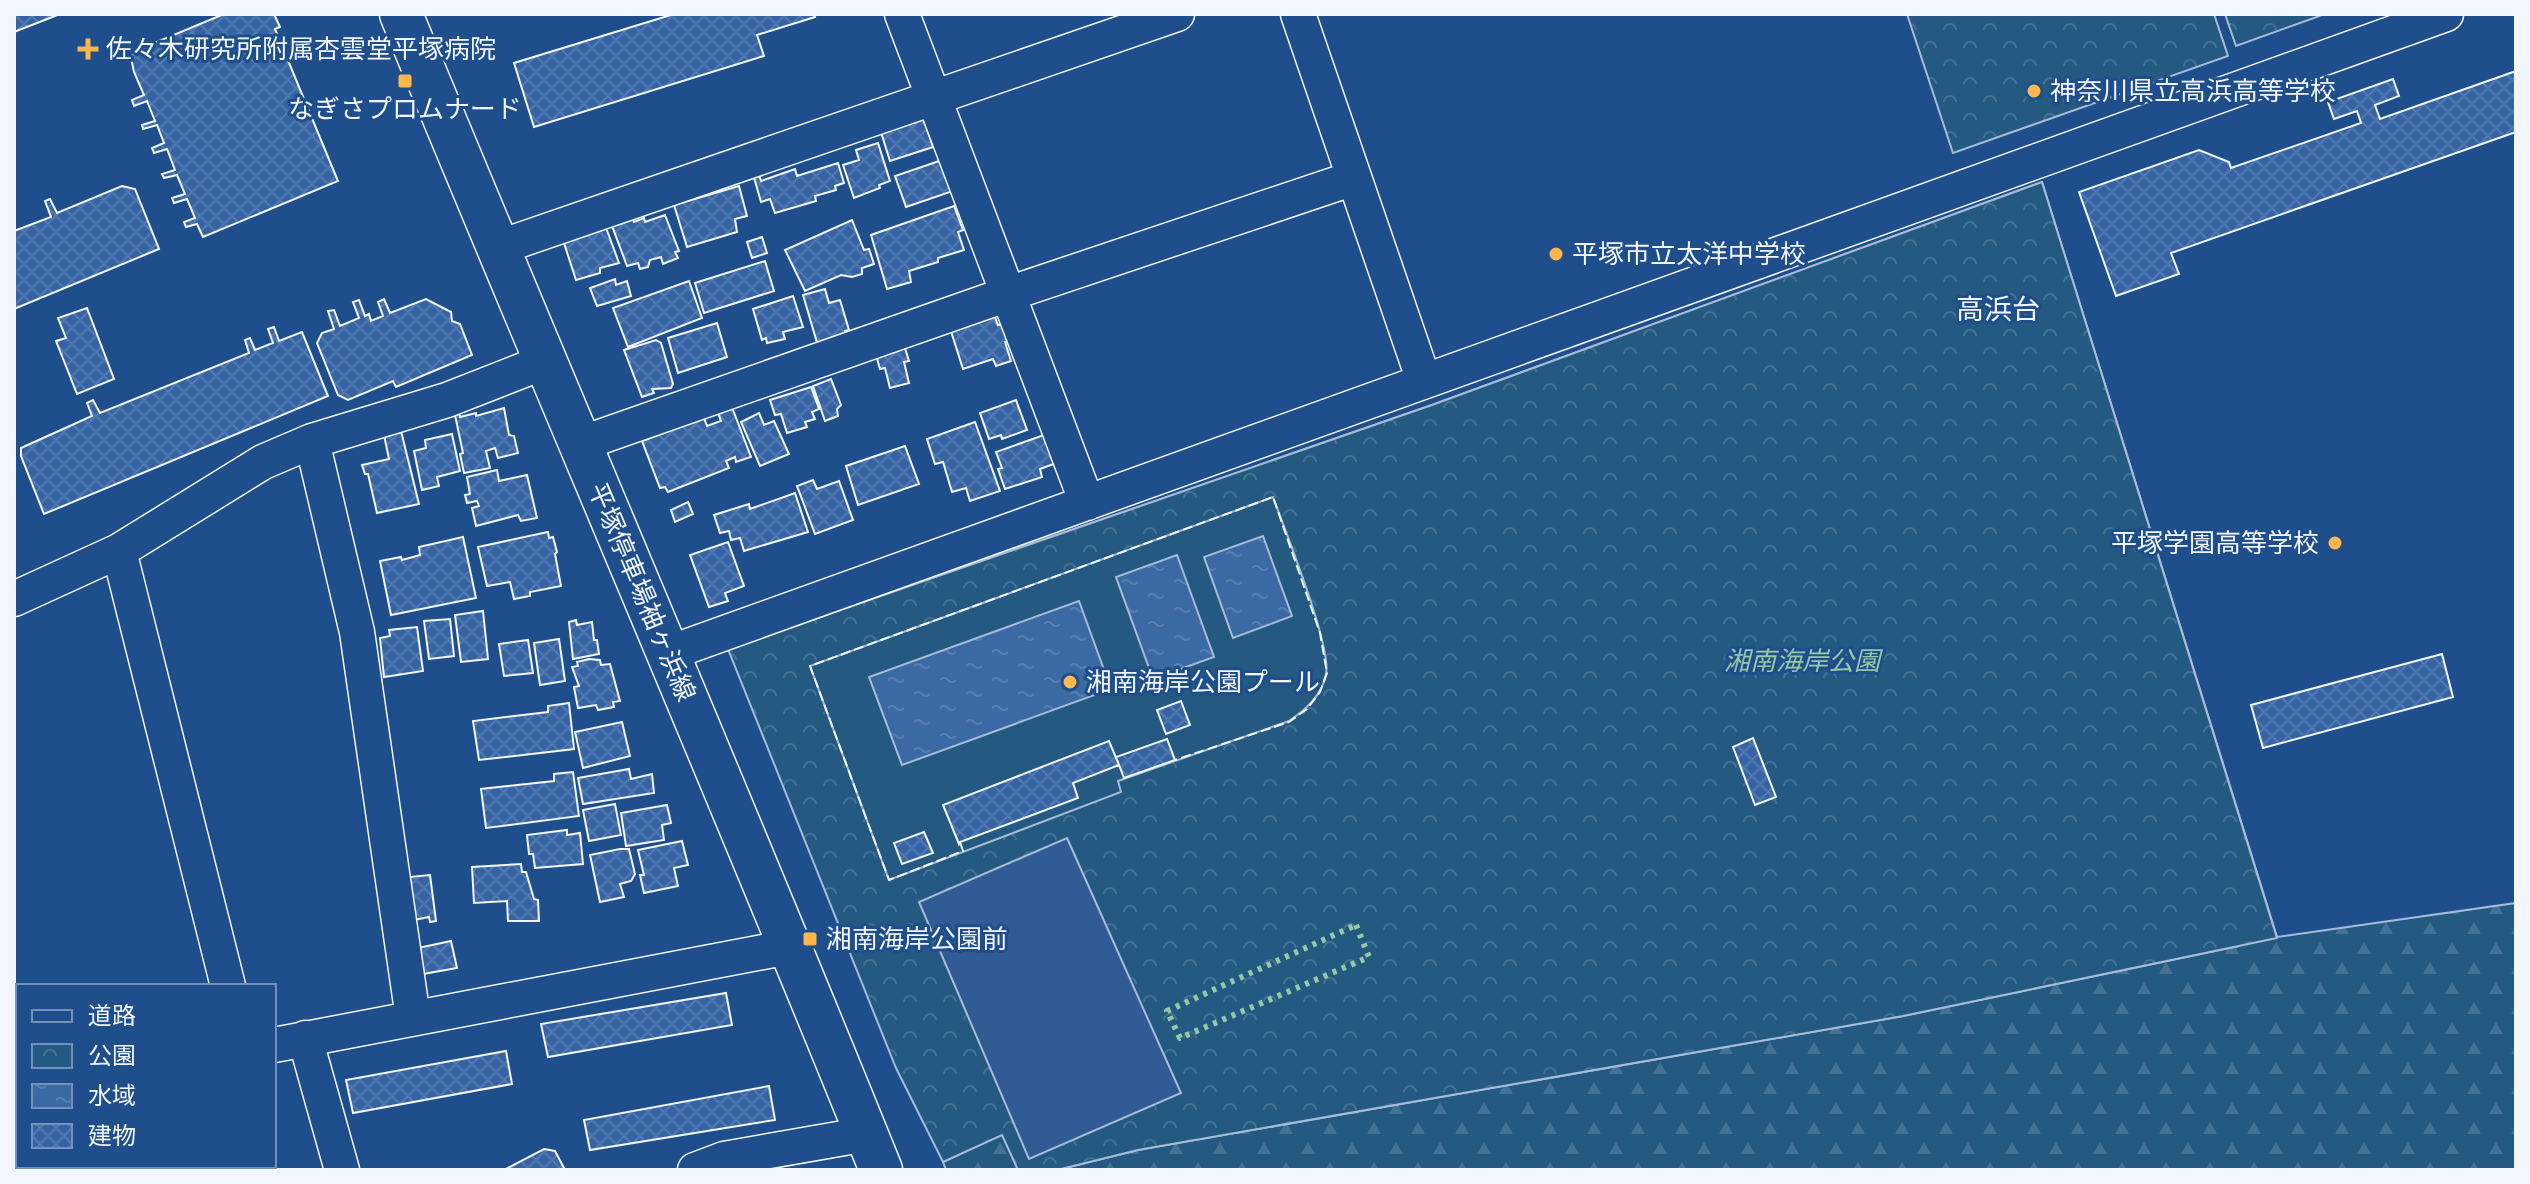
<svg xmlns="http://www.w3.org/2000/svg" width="2530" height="1184" font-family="'Zilla Slab','Noto Sans JP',serif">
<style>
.forest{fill:url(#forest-firs);stroke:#a8bbd7;stroke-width:2}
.park{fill:url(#park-crowns);stroke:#a8bbd7;stroke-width:2}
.pitch{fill:#245a82;stroke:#a8bbd7;stroke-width:2}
.parking{fill:#305b95;stroke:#a8bbd7;stroke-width:2}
.water{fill:url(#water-ripples);stroke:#a8bbd7;stroke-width:2}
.building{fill:url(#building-cross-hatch);stroke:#f2f6ff;stroke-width:2}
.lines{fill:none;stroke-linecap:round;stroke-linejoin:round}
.minor-casing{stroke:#f2f6ff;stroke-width:37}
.major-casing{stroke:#f2f6ff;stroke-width:45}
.minor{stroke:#1f4e8c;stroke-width:34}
.major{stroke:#1f4e8c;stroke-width:42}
.hedge{stroke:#97c8a6;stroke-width:6;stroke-dasharray:4 6;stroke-linecap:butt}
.fence{stroke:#f2f6ff;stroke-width:2;stroke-dasharray:10 4;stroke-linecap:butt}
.poi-dot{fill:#ffb74d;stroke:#1f4e8c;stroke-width:3}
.labels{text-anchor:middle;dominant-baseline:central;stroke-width:6;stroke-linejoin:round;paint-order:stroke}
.poi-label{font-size:26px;fill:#f2f6ff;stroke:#1f4e8c;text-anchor:start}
.street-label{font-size:26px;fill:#f2f6ff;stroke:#1f4e8c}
.park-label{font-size:26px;font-style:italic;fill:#97c8a6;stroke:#1f4e8c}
.neighbourhood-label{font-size:28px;fill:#f2f6ff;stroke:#1f4e8c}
</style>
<defs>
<pattern id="forest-firs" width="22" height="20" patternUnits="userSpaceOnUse" patternTransform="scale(2)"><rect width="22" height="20" fill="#245a82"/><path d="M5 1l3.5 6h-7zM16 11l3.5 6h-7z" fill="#447295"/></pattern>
<pattern id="park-crowns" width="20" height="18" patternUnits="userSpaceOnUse" patternTransform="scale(2)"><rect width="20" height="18" fill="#245a82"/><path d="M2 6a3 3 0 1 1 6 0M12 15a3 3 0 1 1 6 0" fill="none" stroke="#447295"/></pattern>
<pattern id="water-ripples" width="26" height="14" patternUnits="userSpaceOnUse" patternTransform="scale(2)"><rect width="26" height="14" fill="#3b69a3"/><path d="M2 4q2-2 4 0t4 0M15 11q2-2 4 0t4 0" fill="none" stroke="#587fb1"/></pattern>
<pattern id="building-cross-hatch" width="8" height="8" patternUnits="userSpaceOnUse" patternTransform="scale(2)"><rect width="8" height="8" fill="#3563a3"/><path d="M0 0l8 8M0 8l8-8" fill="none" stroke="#537ab1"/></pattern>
</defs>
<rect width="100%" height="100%" fill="#1f4e8c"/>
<path class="forest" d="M2042,182L2277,937L2516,903V1170H1057L1138,1150L1903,1016L2239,946L728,649L1432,405Z
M1003,1134L1018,1170H946L943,1162Z"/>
<path class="park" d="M1907,14H2214L2228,56L1953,153Z
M2225,14H2325L2236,46Z
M2042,182L2277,938L1903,1016L1138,1150L1057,1170H1018L1002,1135L943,1162L896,1068L728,649L1432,405Z"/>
<path class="pitch" d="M1273,497C1285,530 1332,647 1326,674C1322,696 1305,710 1289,721L1118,781L1121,792L889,880L810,666Z"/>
<path class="parking" d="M1067,838L1181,1093L1029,1159L919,902Z"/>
<path class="water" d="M1263,536L1292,616L1233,638L1204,557Z
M1177,555L1214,657L1153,679L1116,577Z
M1079,601L1111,689L902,765L869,677Z"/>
<path class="building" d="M14,14H60L14,32Z
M224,14H274L280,27L275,29L338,181L203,237L197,224L186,227L184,222L195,218L187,199L174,203L172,198L185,194L177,175L164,178L162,174L175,170L167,149L154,153L152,148L164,143L157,125L143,129L142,125L155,121L147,101L134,106L132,100L144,95L134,72L131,58L135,51Z
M674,14H814L815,17L757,35L764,56L534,127L514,63Z
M2516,71V132L2171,253L2179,274L2116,296L2079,192L2199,150L2229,162L2231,168L2361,123L2357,111L2334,119L2328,102L2393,79L2399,96L2375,105L2380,119Z
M923,117L933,147L890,161L881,132Z
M878,143L890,181L879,185L880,188L854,198L843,165L859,160L856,150Z
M942,160L953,191L906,207L895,176Z
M838,163L844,183L835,186L836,190L815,196L816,201L775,213L770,199L761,202L753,174L758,172L761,181L795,169L797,176Z
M122,186L135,189L159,249L14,309V231L51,217L45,201L50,199L57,213Z
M739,186L747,216L735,219L737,232L687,247L674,205Z
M954,206L963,230L958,232L964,250L938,258V262L909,271L911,282L887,289L871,235Z
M665,215L679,251L675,252L678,258L663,264L661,257L650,260L648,267L640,269L638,263L627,266L611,223L632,216L634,222L644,218L645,222Z
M852,220L864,250L869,249L874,264L862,268V274L852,277L841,275L805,291L785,250Z
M605,225L619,263L600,268V273L576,280L563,240Z
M762,237L767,253L752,258L747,242Z
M765,261L774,291L704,313L695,283Z
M615,279L616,285L627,281L631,296L597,306L590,288Z
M689,281L702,318L628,347L613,308Z
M825,289L829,303L840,300L849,330L845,331L846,337L818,346L803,295Z
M793,296L803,327L783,332L785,339L767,343L766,338L762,340L753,309Z
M384,299L390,313L426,299L451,312L452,321L460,324L472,355L396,387L393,381L348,400L338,395L317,343L322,333L334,329L328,311L334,310L340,326L359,318L353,302L359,300L365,316L369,314L371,321L383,316L378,302Z
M87,308L114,379L77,394L56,341L66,338L58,318Z
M992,310L998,325L1003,324L1009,341L1005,342L1011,361L996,366L993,359L963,369L950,328Z
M717,323L727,357L678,373L668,338Z
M274,327L279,341L302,332L328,396L44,514L21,456V448L92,416L87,403L93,400L100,413L249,353L245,340L250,338L255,350L273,343L268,329Z
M656,340L661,343L673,384L671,388L652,389L654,393L642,397L624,350Z
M904,345L909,361L904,362L909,383L890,388L885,368L880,369L876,355Z
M831,379L841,405L837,409L838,416L825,421L813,386Z
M811,387L819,409L812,412L815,419L805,422L807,427L787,433L781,414L775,415L770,400Z
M1016,400L1027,430L1002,439L1001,435L989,439L980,413Z
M730,402L751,457L736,462L735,457L726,461L729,468L668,492L665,487L660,488L642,441L704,418L707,426L721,421L716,407Z
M504,408L509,435L514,436L518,453L498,458L495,448L486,451L490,468L464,473L460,454L463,453L455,415L459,413L460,417L476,413V416Z
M759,413L764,425L774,421L789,454L760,466L741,422Z
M975,422L1000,491L970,501L966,488L952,492L943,462L935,464L927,439Z
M401,431L419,504L377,513L368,474H365L362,465L389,459L384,435Z
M452,434L460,471L437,477L439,486L422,490L414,451L426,448L425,440Z
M1044,435L1054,464L1040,469L1042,477L1005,489L998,469L1002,468L996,452Z
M905,446L919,484L858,505L846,466Z
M497,470L499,481L527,475L537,518L521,521L518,515L476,526L472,508L479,506L477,501L467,503L465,495L470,494L467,477Z
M813,480L817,489L839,481L853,520L815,534L797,486Z
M795,493L808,532L744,551L740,538L731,540L729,531L720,533L714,515L749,504L750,509Z
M688,502L693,514L675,522L671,510Z
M548,532L549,538L553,537L557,552L555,554L561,586L530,592V596L514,599L510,582L487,586L478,547Z
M463,537L476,598L391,615L380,561L401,557L402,560L420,555L419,547Z
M728,542L744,586L725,593L728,601L709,607L690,555Z
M483,611L488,659L461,662L455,615Z
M450,619L454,656L429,659L424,621Z
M576,620L577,625L592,622L594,640H597L599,654L573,659L569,622Z
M417,627L423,671L384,677L380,638L390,636L389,630Z
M559,639L565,681L540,685L534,643Z
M528,640L533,673L504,676L499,644Z
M2442,654L2453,697L2263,748L2251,705Z
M589,659L600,660L601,665L610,664L620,701L613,702L614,707L598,710L596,705L578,708L574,687L579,686L572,667L578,666L577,662Z
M1181,701L1190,725L1166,734L1157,710Z
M569,703L574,749L479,760L473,721L548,712V706Z
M622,722L630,756L583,768L575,732Z
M1753,738L1776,797L1755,805L1733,747Z
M1167,739L1175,760L1124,778L1116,757Z
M1109,741L1119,765L1073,783L1078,798L960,842L959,844L943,805Z
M629,769L631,779L652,774L654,793L583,804L578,778Z
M573,772L579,816L486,828L481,789L554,781V774Z
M615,804L621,835L589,841L583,810Z
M667,805L671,823L662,825L664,840L626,846L621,813Z
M567,830V835L580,833L583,864L535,868L533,854H529L527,835Z
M924,832L933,853L902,864L894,843Z
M682,841L688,865L674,868L678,886L644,893L640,875H644L638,850Z
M620,849H629L635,874L631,881L620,884L624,897L600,902L590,855Z
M521,864L522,872H526L534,899L538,900L539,921H508L507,901L474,903L472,867Z
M430,875L436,921L430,922L429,917L409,921L404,883L411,882L409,877Z
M451,941L457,968L423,974L418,948Z
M726,993L732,1025L548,1057L541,1024Z
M506,1051L512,1084L353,1113L346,1080Z
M769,1086L775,1120L590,1150L584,1120Z
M544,1149L555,1151L565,1170H504Z"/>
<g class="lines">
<defs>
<path id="minor" d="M902,14L1087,503
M1298,14L1424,381
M497,248L1177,14
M312,441L357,632L413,1018
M580,444L1008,294L1354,178
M119,551L228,986
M14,599L119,551L263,462L312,441L447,400L544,362
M669,653L2446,14
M305,1038L342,1170
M274,1045L789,947
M14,1130L18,1128
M695,1170L724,1159L867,1134"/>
<path id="major" d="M401,14C560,400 725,783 881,1170"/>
</defs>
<use href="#minor" class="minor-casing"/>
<use href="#major" class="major-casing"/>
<use href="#minor" class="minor"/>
<use href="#major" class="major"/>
<path class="hedge" d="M1356,925L1369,957L1180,1038L1167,1011Z"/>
<path class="fence" d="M960,842L963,851L889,880L810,666L1273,497L1320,633L1327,673L1320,692L1307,709L1289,722L1175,760"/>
</g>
<g class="poi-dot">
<path d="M84 37h8v8h8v8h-8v8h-8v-8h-8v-8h8z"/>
<rect x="397" y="73" width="16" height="16" rx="4"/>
<circle cx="2034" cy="91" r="8"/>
<circle cx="1556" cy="254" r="8"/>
<circle cx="2335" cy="543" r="8"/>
<circle cx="1070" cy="682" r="8"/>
<rect x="802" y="931" width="16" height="16" rx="4"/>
</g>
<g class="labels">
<g class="poi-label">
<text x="106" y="49">佐々木研究所附属杏雲堂平塚病院</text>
<text x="2050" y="91">神奈川県立高浜高等学校</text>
<text x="405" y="109" text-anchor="middle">なぎさプロムナード</text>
<text x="1572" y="254">平塚市立太洋中学校</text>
<text x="2319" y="543" text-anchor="end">平塚学園高等学校</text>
<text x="1086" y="682">湘南海岸公園プール</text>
<text x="826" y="939">湘南海岸公園前</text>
</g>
<g class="street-label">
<text transform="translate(642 592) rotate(67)">平塚停車場袖ヶ浜線</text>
</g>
<g class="park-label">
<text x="1802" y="661">湘南海岸公園</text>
</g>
<g class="neighbourhood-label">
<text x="1998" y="309">高浜台</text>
</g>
</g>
<rect width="2530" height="1184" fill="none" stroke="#f2f6ff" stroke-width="32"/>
<rect x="16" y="984" width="260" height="184" fill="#1f4e8c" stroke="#7391ba" stroke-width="2"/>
<rect x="32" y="1010" width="40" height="12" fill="#1f4e8c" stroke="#7391ba" stroke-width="2"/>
<text x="88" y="1024" font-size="24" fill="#f2f6ff">道路</text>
<rect x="32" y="1044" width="40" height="24" fill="url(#park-crowns)" stroke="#7391ba" stroke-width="2"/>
<text x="88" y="1064" font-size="24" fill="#f2f6ff">公園</text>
<rect x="32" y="1084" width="40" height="24" fill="url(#water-ripples)" stroke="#7391ba" stroke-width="2"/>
<text x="88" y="1104" font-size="24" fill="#f2f6ff">水域</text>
<rect x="32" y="1124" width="40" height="24" fill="url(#building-cross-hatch)" stroke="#7391ba" stroke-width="2"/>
<text x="88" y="1144" font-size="24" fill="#f2f6ff">建物</text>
</svg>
